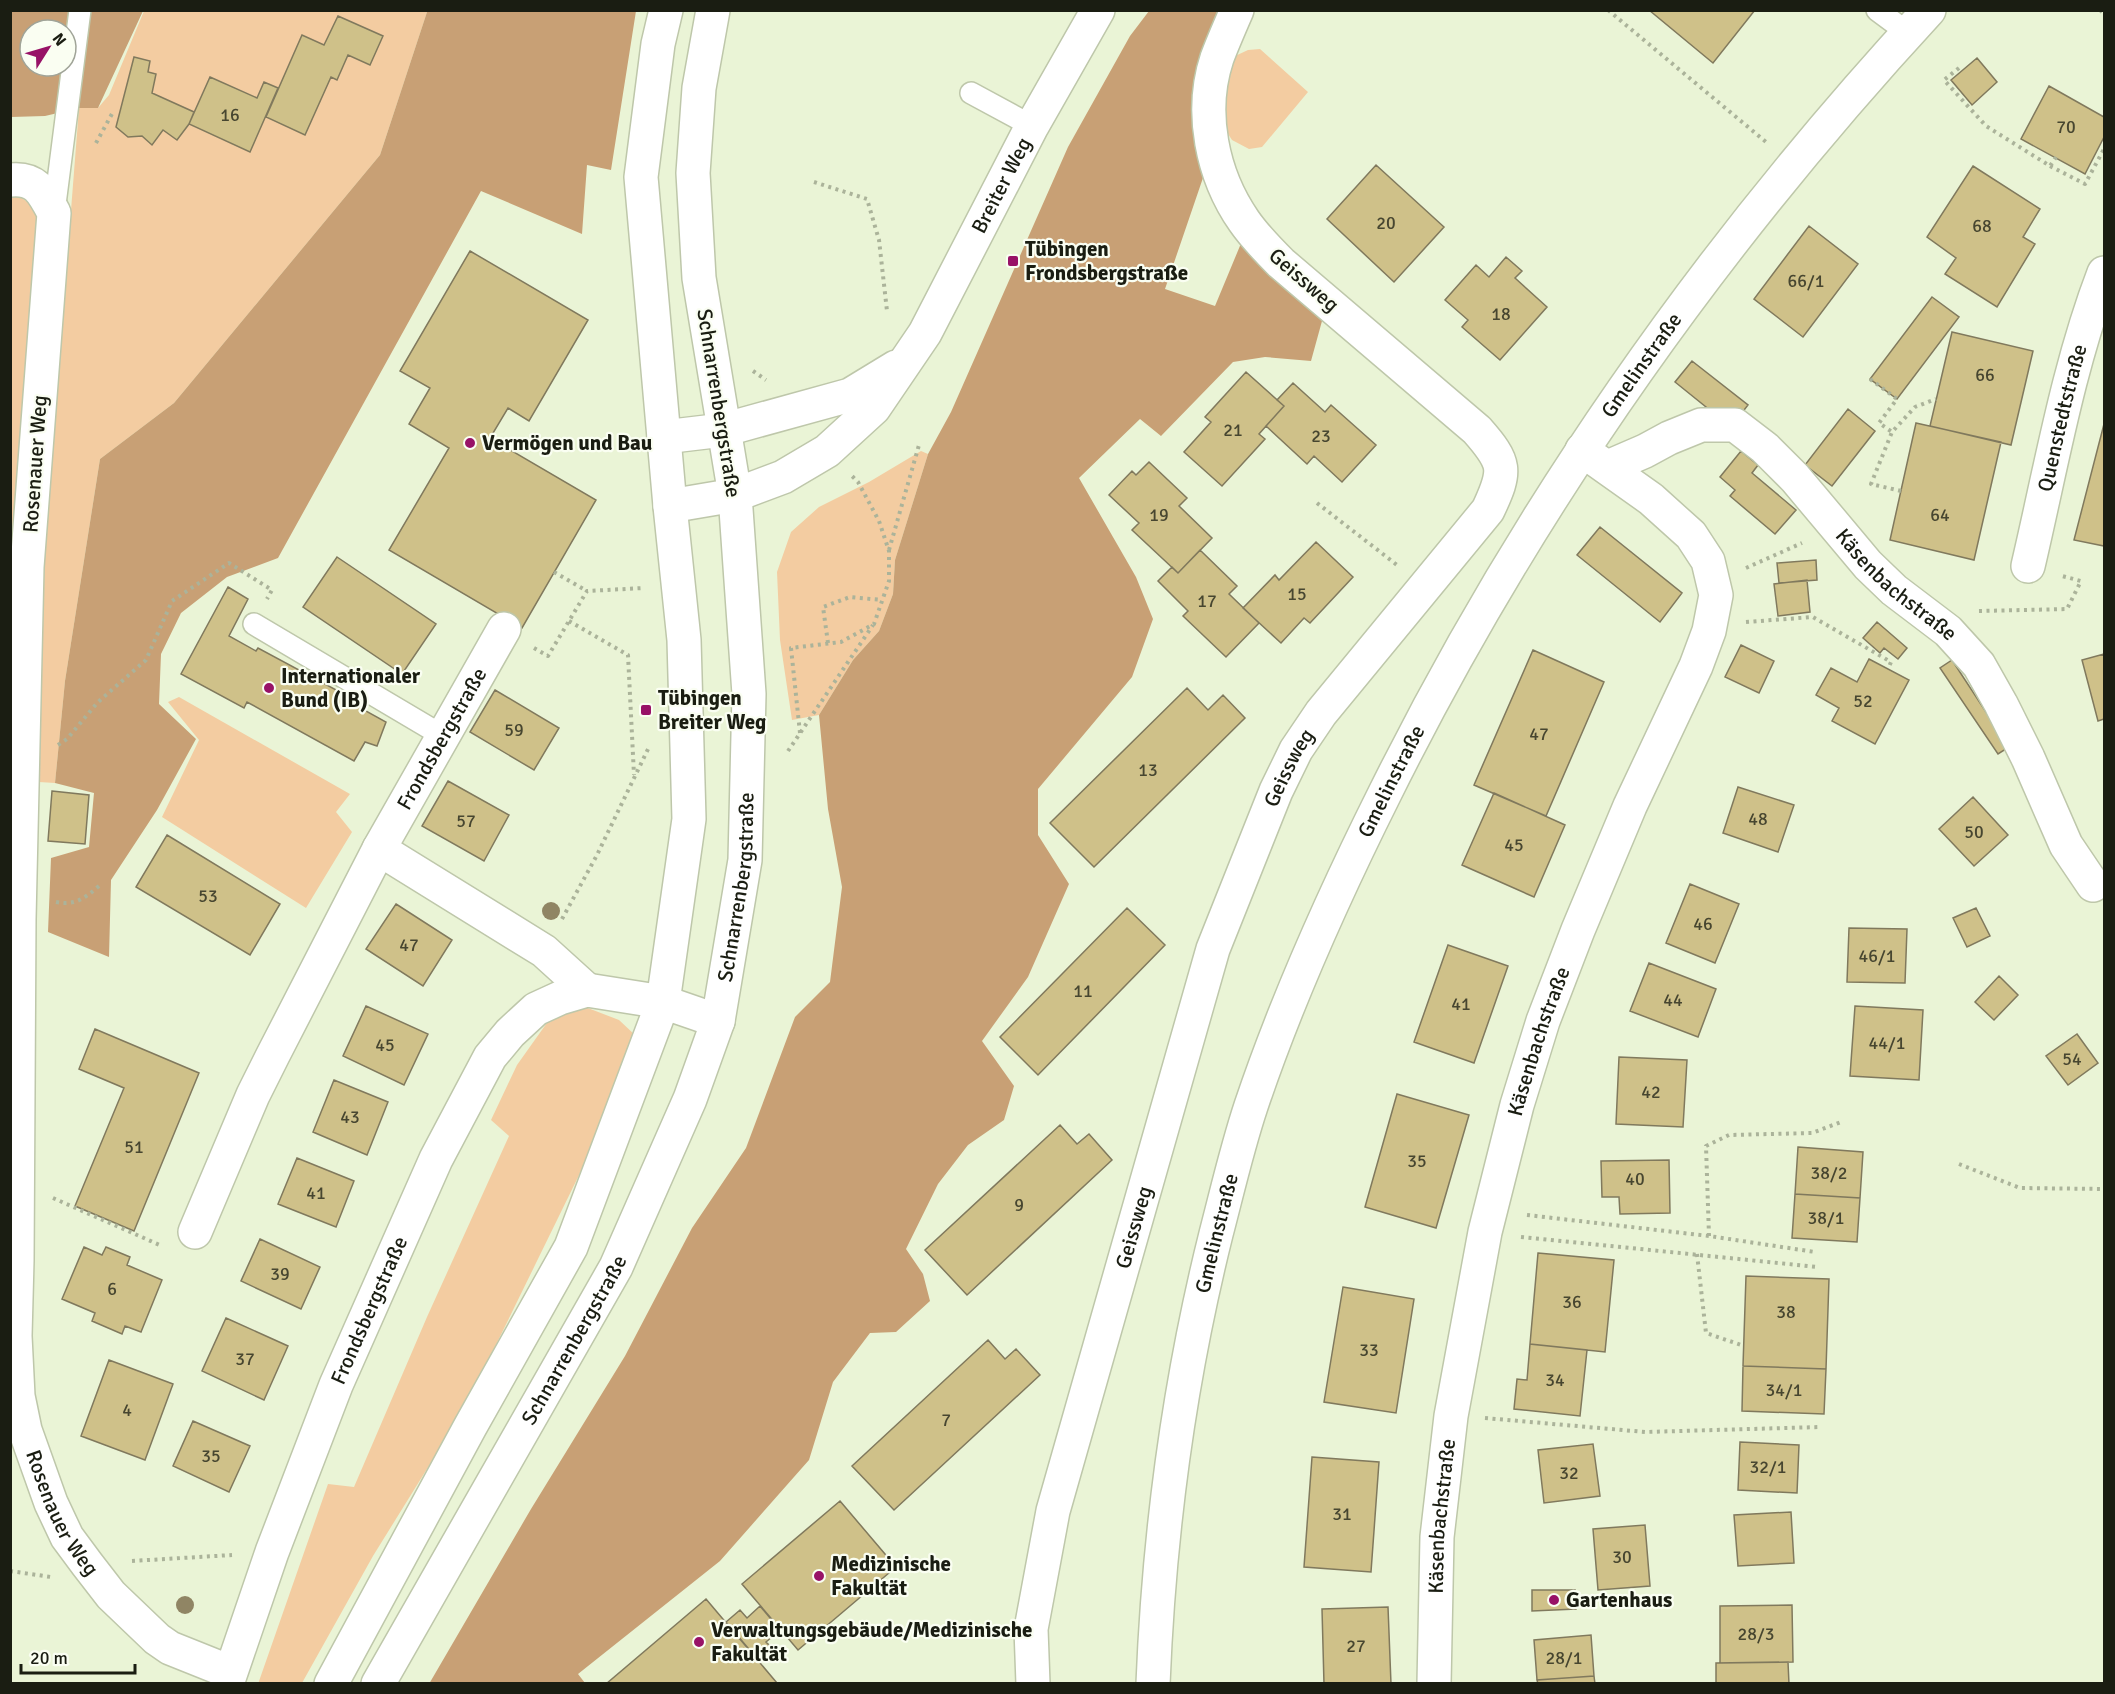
<svg xmlns="http://www.w3.org/2000/svg" width="2115" height="1694" font-family="Signika,sans-serif">
<style>
.green{fill:#f3cca1}
.forest{fill:#c8a075;fill-rule:evenodd}
.building{fill:#cfc189;stroke:#80795d;stroke-width:1.5}
.lines{fill:none;stroke-linecap:round;stroke-linejoin:round}
.service-casing{stroke:#bec7aa;stroke-width:24}
.minor-casing{stroke:#bec7aa;stroke-width:36}
.tertiary-casing{stroke:#bec7aa;stroke-width:36}
.path{stroke:#abb39a;stroke-width:4;stroke-dasharray:3 4.5;stroke-linecap:butt}
.service{stroke:#fff;stroke-width:21}
.minor{stroke:#fff;stroke-width:33}
.tertiary{stroke:#fff;stroke-width:33}
.tree{fill:#908564}
.poi-dot{fill:#981267;stroke:#fafef2;stroke-width:2}
.labels{text-anchor:middle;dominant-baseline:central;stroke-width:4.5;stroke-linejoin:round;paint-order:stroke}
.number-label{font-size:18px;fill:#474630}
.street-label{font-size:21px;fill:#1a1d12;stroke:#fafef2}
.poi-label{font-size:21px;font-weight:bold;fill:#1a1d12;stroke:#fafef2;text-anchor:start}
</style>
<rect width="100%" height="100%" fill="#eaf4d6"/>
<path class="green" d="M144,11L427,12L380,155L174,403L100,459L65,681L55,783L39,782L41,594L79,108H98L109,95Z
M1260,49L1308,92L1262,147L1249,149L1232,140L1221,123L1226,78L1233,57L1248,50Z
M11,195C24,197 30,203 38,213L11,717Z
M921,451L928,454L895,560L893,594L879,631L853,660L819,715L792,720L780,640L777,572L791,532L819,507L869,482Z
M179,697L350,794L336,812L352,832L306,908L162,817L199,740L168,702Z
M580,1005L619,1020L635,1035L582,1169L490,1357L448,1435L373,1556L302,1683L258,1684L328,1484L354,1487L427,1317L509,1136L491,1120L517,1065L549,1020Z"/>
<path class="forest" d="M10,11H143L98,108H79L45,116L11,117ZM30,30H66V66H30Z
M426,11H636L611,170L587,165L582,234L481,191L278,558L227,577L181,613L161,654L159,704L196,739L157,810L111,880L109,957L48,932L51,858L89,847L94,793L55,783L65,681L100,459L174,403L380,155L427,12Z
M1149,11H1228L1205,172L1165,289L1215,306L1242,241L1304,296L1322,321L1311,361L1265,357L1233,362L1161,436L1140,419L1079,478L1136,577L1153,619L1132,677L1038,789V835L1069,884L1028,977L982,1041L1014,1086L1004,1120L968,1145L938,1184L906,1249L923,1274L930,1301L896,1332L870,1333L833,1382L809,1460L720,1561L578,1674L585,1683L429,1684L531,1509L625,1356L692,1228L746,1148L795,1017L830,982L842,887L828,809L819,715L853,660L879,631L893,594L895,560L928,454L951,412L1068,147L1130,36Z"/>
<path class="building" d="M1649,10H1755L1713,63Z
M338,16L383,36L370,65L348,55L337,80L331,77L305,135L266,117L302,35L324,45Z
M134,57L150,61L148,72L156,74L152,93L194,112L189,124L177,140L163,130L152,145L142,136L128,137L116,127Z
M1977,58L1997,82L1972,105L1951,80Z
M210,77L257,98L264,82L278,88L250,152L189,124Z
M2049,86L2104,117V137L2085,174L2021,139Z
M1376,165L1444,227L1394,282L1327,219Z
M1973,166L2040,209L2023,237L2035,244L1997,307L1945,274L1956,258L1927,237Z
M1809,226L1858,264L1803,337L1754,299Z
M470,251L588,320L529,421L508,408L490,438L596,500L522,628L389,550L449,448L409,424L430,388L400,371Z
M1506,257L1522,271L1515,278L1547,307L1500,360L1462,327L1468,320L1445,300L1476,265L1489,277Z
M1932,297L1959,317L1897,399L1870,379Z
M1952,332L2033,351L2011,445L1930,426Z
M1692,361L1748,405L1741,414L1716,415L1675,382Z
M1246,372L1284,406L1259,434L1265,439L1222,486L1184,452L1211,422L1205,417Z
M1293,383L1325,412L1331,405L1376,445L1342,482L1314,456L1307,464L1266,426L1284,406L1277,400Z
M1848,409L1875,431L1832,486L1805,465Z
M1916,423L2001,442L1974,560L1890,540Z
M2104,424V546L2074,540Z
M1741,451L1758,465L1752,473L1796,510L1775,534L1730,496L1735,490L1720,477Z
M1149,462L1187,498L1179,506L1212,538L1178,573L1132,530L1139,523L1109,495L1132,471L1136,475Z
M1600,527L1682,593L1660,622L1577,555Z
M1316,542L1353,577L1310,623L1304,618L1281,643L1243,608L1275,575L1279,580Z
M1200,550L1237,586L1229,594L1259,623L1226,657L1183,616L1188,611L1158,581L1172,567L1178,573Z
M337,557L436,624L402,674L303,607Z
M1816,560L1817,580L1779,583L1777,563Z
M1807,580L1810,612L1778,616L1774,584Z
M228,587L248,599L229,636L256,651L258,648L366,706L364,710L386,722L377,746L365,742L354,761L247,702L244,708L181,674Z
M1877,622L1907,648L1898,659L1884,648L1880,653L1863,638Z
M1741,645L1774,661L1759,693L1725,677Z
M1533,650L1604,682L1546,816L1474,785Z
M2104,654V719L2098,721L2082,660Z
M1869,659L1909,680L1875,744L1832,721L1839,708L1816,695L1831,668L1857,682Z
M1952,660L2009,747L1998,754L1940,668Z
M1187,688L1208,710L1223,695L1245,718L1094,867L1050,823Z
M495,690L559,728L534,770L470,732Z
M448,781L509,815L484,861L422,826Z
M1738,787L1794,805L1778,852L1723,833Z
M52,791L89,795L85,844L48,841Z
M1494,793L1565,825L1534,897L1462,865Z
M1973,797L2008,835L1974,866L1939,829Z
M167,835L280,904L250,955L136,887Z
M1690,884L1739,904L1715,963L1666,943Z
M396,904L452,940L423,986L366,949Z
M1127,908L1165,945L1038,1075L1000,1037Z
M1976,908L1990,936L1967,947L1953,918Z
M1849,928L1907,929L1905,983L1847,982Z
M1448,945L1508,966L1474,1063L1414,1042Z
M1649,963L1716,989L1698,1037L1630,1011Z
M1999,976L2018,995L1994,1020L1975,1002Z
M366,1006L428,1034L404,1085L343,1056Z
M1855,1006L1923,1010L1919,1080L1850,1076Z
M95,1029L199,1073L134,1231L75,1206L124,1088L79,1069Z
M2077,1034L2098,1063L2068,1085L2046,1056Z
M1619,1057L1687,1060L1683,1127L1616,1124Z
M334,1080L388,1102L367,1155L313,1132Z
M1397,1094L1469,1115L1436,1228L1365,1207Z
M1060,1125L1077,1144L1089,1134L1112,1160L967,1295L925,1250Z
M1798,1147L1863,1152L1860,1198L1795,1194Z
M297,1158L354,1181L336,1227L278,1204Z
M1669,1160L1670,1213L1620,1214L1619,1197H1602L1601,1161Z
M1795,1194L1860,1198L1857,1242L1792,1238Z
M260,1239L320,1267L301,1309L241,1281Z
M84,1247L102,1255L106,1247L130,1257L127,1265L162,1280L141,1332L125,1326L122,1334L92,1321L95,1313L62,1299Z
M1538,1253L1614,1260L1605,1352L1530,1344Z
M1746,1276L1829,1279L1826,1369L1743,1366Z
M1343,1287L1414,1299L1396,1413L1324,1402Z
M226,1318L288,1346L264,1400L202,1371Z
M988,1340L1005,1359L1016,1349L1040,1375L894,1510L852,1466Z
M1530,1344L1587,1350L1580,1416L1514,1409L1517,1379L1527,1380Z
M109,1360L173,1384L145,1460L81,1436Z
M1743,1366L1826,1369L1824,1414L1742,1411Z
M193,1421L250,1446L229,1492L173,1466Z
M1740,1442L1799,1445L1797,1493L1738,1490Z
M1593,1444L1600,1496L1544,1503L1538,1450Z
M1312,1457L1379,1462L1371,1572L1304,1567Z
M840,1501L896,1567L798,1650L742,1584Z
M1791,1512L1794,1563L1738,1566L1734,1515Z
M1645,1525L1650,1586L1598,1590L1593,1529Z
M1532,1590H1575L1576,1609L1532,1611Z
M706,1599L777,1683L606,1684Z
M1792,1605L1793,1662L1720,1663V1606Z
M760,1606L780,1630L766,1642L773,1649L759,1661L726,1622L740,1610L747,1618Z
M1388,1607L1391,1684H1324L1322,1609Z
M1591,1635L1594,1676L1537,1680L1534,1640Z
M1788,1662L1789,1684H1716V1663Z
M1594,1676L1595,1684H1538L1537,1680Z"/>
<g class="lines">
<defs>
<path id="service" d="M1877,10L1908,33
M971,93L1032,126
M54,212L80,10
M254,624L443,736"/>
<g id="minor">
<path id="s1" d="M10,180C36,177 43,192 54,213L27,567L19,919L17,1261L15,1336L18,1396L25,1430L51,1503L67,1537L87,1564L111,1595L157,1639L170,1648L230,1672"/>
<path d="M664,437L723,430L850,395L896,367"/>
<path id="s2" d="M1608,467L1645,451L1669,438L1701,425H1735L1765,448L1795,478L1868,565L1894,590L1948,631L1979,665L2001,704L2028,758L2066,845L2093,885"/>
<path id="s3" d="M670,506L735,495L783,477L827,451L874,408L925,333L1032,126L1098,10"/>
<path id="s4" d="M2028,566C2051,468 2068,367 2104,273"/>
<path d="M379,849L544,951L587,990"/>
<path id="s5" d="M195,1232L253,1095L273,1055L379,849L504,629"/>
<path id="s6" d="M227,1684L272,1552L336,1385L436,1159L490,1057L510,1033L536,1009L560,998L587,990L663,1002L718,1021"/>
<path id="s7" d="M1033,1684L1031,1629L1053,1511L1213,949L1276,791L1296,750L1321,713L1488,510C1507,470 1506,463 1477,430L1281,263C1268,250 1255,237 1244,221C1212,175 1199,112 1217,58C1223,42 1230,26 1237,10"/>
<path id="s8" d="M1153,1684C1159,1532 1179,1382 1216,1234C1227,1192 1237,1148 1251,1106C1287,999 1334,895 1385,793C1527,507 1712,245 1929,10"/>
<path id="s9" d="M1434,1684L1437,1537L1451,1416L1485,1232L1517,1105L1543,1021L1578,930L1630,806L1696,666L1709,631L1716,595L1708,561L1691,535L1651,499L1582,450"/>
</g>
<g id="tertiary">
<path d="M331,1684L470,1427L571,1247L663,1002L689,819L684,640L670,506L641,177L658,44L666,10"/>
<path id="s10" d="M378,1684L616,1267L690,1099L718,1021L745,860L749,694L735,495L699,278L693,173L699,88L713,10"/>
</g>
</defs>
<use href="#service" class="service-casing"/>
<use href="#minor" class="minor-casing"/>
<use href="#tertiary" class="tertiary-casing"/>
<path class="path" d="M1608,10L1766,142
M2100,10L2104,14
M1959,68L1944,80L1986,126L2050,166L2056,157
M96,143L113,112
M2050,166L2085,184L2104,149
M814,182L867,199L879,240L887,311
M753,371L766,380
M1870,379L1897,399L1879,423L1892,432
M1901,491L1871,484L1892,432L1915,407L1936,399
M1317,503L1397,565
M889,550L919,445
M1746,568L1802,543
M554,572L587,591
M1979,611L2067,609L2081,581L2062,576
M569,621L628,655L634,775
M1746,622L1813,617L1891,662L1888,669
M828,643L823,607L850,597L882,600
M534,648L548,656L587,591L644,588
M800,733L791,648L841,642L874,624L889,581V551L879,521L858,482L852,476
M58,745L67,739L98,702L146,660L172,601L229,563L272,590L267,599
M788,751L873,625
M56,902C75,906 85,898 99,886
M562,919L597,855L649,747
M1959,1164L2020,1188L2104,1189
M53,1198L162,1246
M1527,1215L1709,1236L1815,1252
M1709,1236L1706,1146L1729,1135L1812,1133L1841,1122
M1521,1237L1818,1267
M1697,1254L1706,1333L1744,1346
M1485,1418L1645,1432L1820,1427
M132,1561L232,1555
M10,1571L51,1577"/>
<use href="#service" class="service"/>
<use href="#minor" class="minor"/>
<use href="#tertiary" class="tertiary"/>
</g>
<g class="tree">
<circle cx="551" cy="911" r="9"/>
<circle cx="185" cy="1605" r="9"/>
</g>
<g class="poi-dot">
<rect x="1007" y="255" width="12" height="12" rx="3"/>
<circle cx="470" cy="443" r="6"/>
<circle cx="269" cy="688" r="6"/>
<rect x="640" y="704" width="12" height="12" rx="3"/>
<circle cx="819" cy="1576" r="6"/>
<circle cx="1554" cy="1600" r="6"/>
<circle cx="699" cy="1642" r="6"/>
</g>
<g class="labels">
<g class="number-label">
<text x="230" y="115">16</text>
<text x="2066" y="127">70</text>
<text x="1386" y="223">20</text>
<text x="1982" y="226">68</text>
<text x="1806" y="281">66/1</text>
<text x="1501" y="314">18</text>
<text x="1985" y="375">66</text>
<text x="1233" y="430">21</text>
<text x="1321" y="436">23</text>
<text x="1159" y="515">19</text>
<text x="1940" y="515">64</text>
<text x="1297" y="594">15</text>
<text x="1207" y="601">17</text>
<text x="1863" y="701">52</text>
<text x="514" y="730">59</text>
<text x="1539" y="734">47</text>
<text x="1148" y="770">13</text>
<text x="1758" y="819">48</text>
<text x="466" y="821">57</text>
<text x="1974" y="832">50</text>
<text x="1514" y="845">45</text>
<text x="208" y="896">53</text>
<text x="1703" y="924">46</text>
<text x="409" y="945">47</text>
<text x="1877" y="956">46/1</text>
<text x="1083" y="991">11</text>
<text x="1673" y="1000">44</text>
<text x="1461" y="1004">41</text>
<text x="1887" y="1043">44/1</text>
<text x="385" y="1045">45</text>
<text x="2072" y="1059">54</text>
<text x="1651" y="1092">42</text>
<text x="350" y="1117">43</text>
<text x="134" y="1147">51</text>
<text x="1417" y="1161">35</text>
<text x="1829" y="1173">38/2</text>
<text x="1635" y="1179">40</text>
<text x="316" y="1193">41</text>
<text x="1019" y="1205">9</text>
<text x="1826" y="1218">38/1</text>
<text x="280" y="1274">39</text>
<text x="112" y="1289">6</text>
<text x="1572" y="1302">36</text>
<text x="1786" y="1312">38</text>
<text x="1369" y="1350">33</text>
<text x="245" y="1359">37</text>
<text x="1555" y="1380">34</text>
<text x="1784" y="1390">34/1</text>
<text x="127" y="1410">4</text>
<text x="946" y="1420">7</text>
<text x="211" y="1456">35</text>
<text x="1768" y="1467">32/1</text>
<text x="1569" y="1473">32</text>
<text x="1342" y="1514">31</text>
<text x="1622" y="1557">30</text>
<text x="1756" y="1634">28/3</text>
<text x="1356" y="1646">27</text>
<text x="1564" y="1658">28/1</text>
</g>
<g class="street-label">
<text stroke="none"><textPath href="#s3" startOffset="489">Breiter Weg</textPath></text>
<text transform="translate(1304 280) rotate(41)">Geissweg</text>
<text stroke="none"><textPath href="#s8" startOffset="1428">Gmelinstraße</textPath></text>
<text transform="translate(719 403) rotate(81)">Schnarrenbergstraße</text>
<text stroke="none"><textPath href="#s4" startOffset="152">Quenstedtstraße</textPath></text>
<text transform="translate(35 464) rotate(-86)">Rosenauer Weg</text>
<text stroke="none"><textPath href="#s2" startOffset="364">Käsenbachstraße</textPath></text>
<text stroke="none"><textPath href="#s5" startOffset="552">Frondsbergstraße</textPath></text>
<text stroke="none"><textPath href="#s7" startOffset="956">Geissweg</textPath></text>
<text stroke="none"><textPath href="#s8" startOffset="942">Gmelinstraße</textPath></text>
<text stroke="none"><textPath href="#s10" startOffset="882">Schnarrenbergstraße</textPath></text>
<text stroke="none"><textPath href="#s9" startOffset="654">Käsenbachstraße</textPath></text>
<text stroke="none"><textPath href="#s7" startOffset="470">Geissweg</textPath></text>
<text stroke="none"><textPath href="#s8" startOffset="456">Gmelinstraße</textPath></text>
<text stroke="none"><textPath href="#s6" startOffset="400">Frondsbergstraße</textPath></text>
<text stroke="none"><textPath href="#s10" startOffset="396">Schnarrenbergstraße</textPath></text>
<text stroke="none"><textPath href="#s1" startOffset="1370">Rosenauer Weg</textPath></text>
<text stroke="none"><textPath href="#s9" startOffset="168">Käsenbachstraße</textPath></text>
</g>
<g class="poi-label">
<text x="1025" y="249">Tübingen<tspan x="1025" dy="24">Frondsbergstraße</tspan></text>
<text x="482" y="443">Vermögen und Bau</text>
<text x="281" y="676">Internationaler<tspan x="281" dy="24">Bund (IB)</tspan></text>
<text x="658" y="698">Tübingen<tspan x="658" dy="24">Breiter Weg</tspan></text>
<text x="831" y="1564">Medizinische<tspan x="831" dy="24">Fakultät</tspan></text>
<text x="1566" y="1600">Gartenhaus</text>
<text x="711" y="1630">Verwaltungsgebäude/Medizinische<tspan x="711" dy="24">Fakultät</tspan></text>
</g>
</g>
<rect width="2115" height="1694" fill="none" stroke="#1a1d12" stroke-width="24"/>
<g transform="translate(48 48) rotate(53)"><circle r="28" fill="#fafef2" stroke="#a0a498" stroke-width="1.5"/>
<path d="M0-4.5L10 22L0 15L-10 22Z" fill="#981267"/>
<text y="-9" font-size="16" font-weight="bold" text-anchor="middle" fill="#1a1d12">N</text>
</g>
<path d="M21 1664v9h114v-9" fill="none" stroke="#1a1d12" stroke-width="3"/>
<text x="30" y="1664" font-size="18" fill="#1a1d12" stroke="#fafef2" stroke-width="4.5" paint-order="stroke">20 m</text>
</svg>
